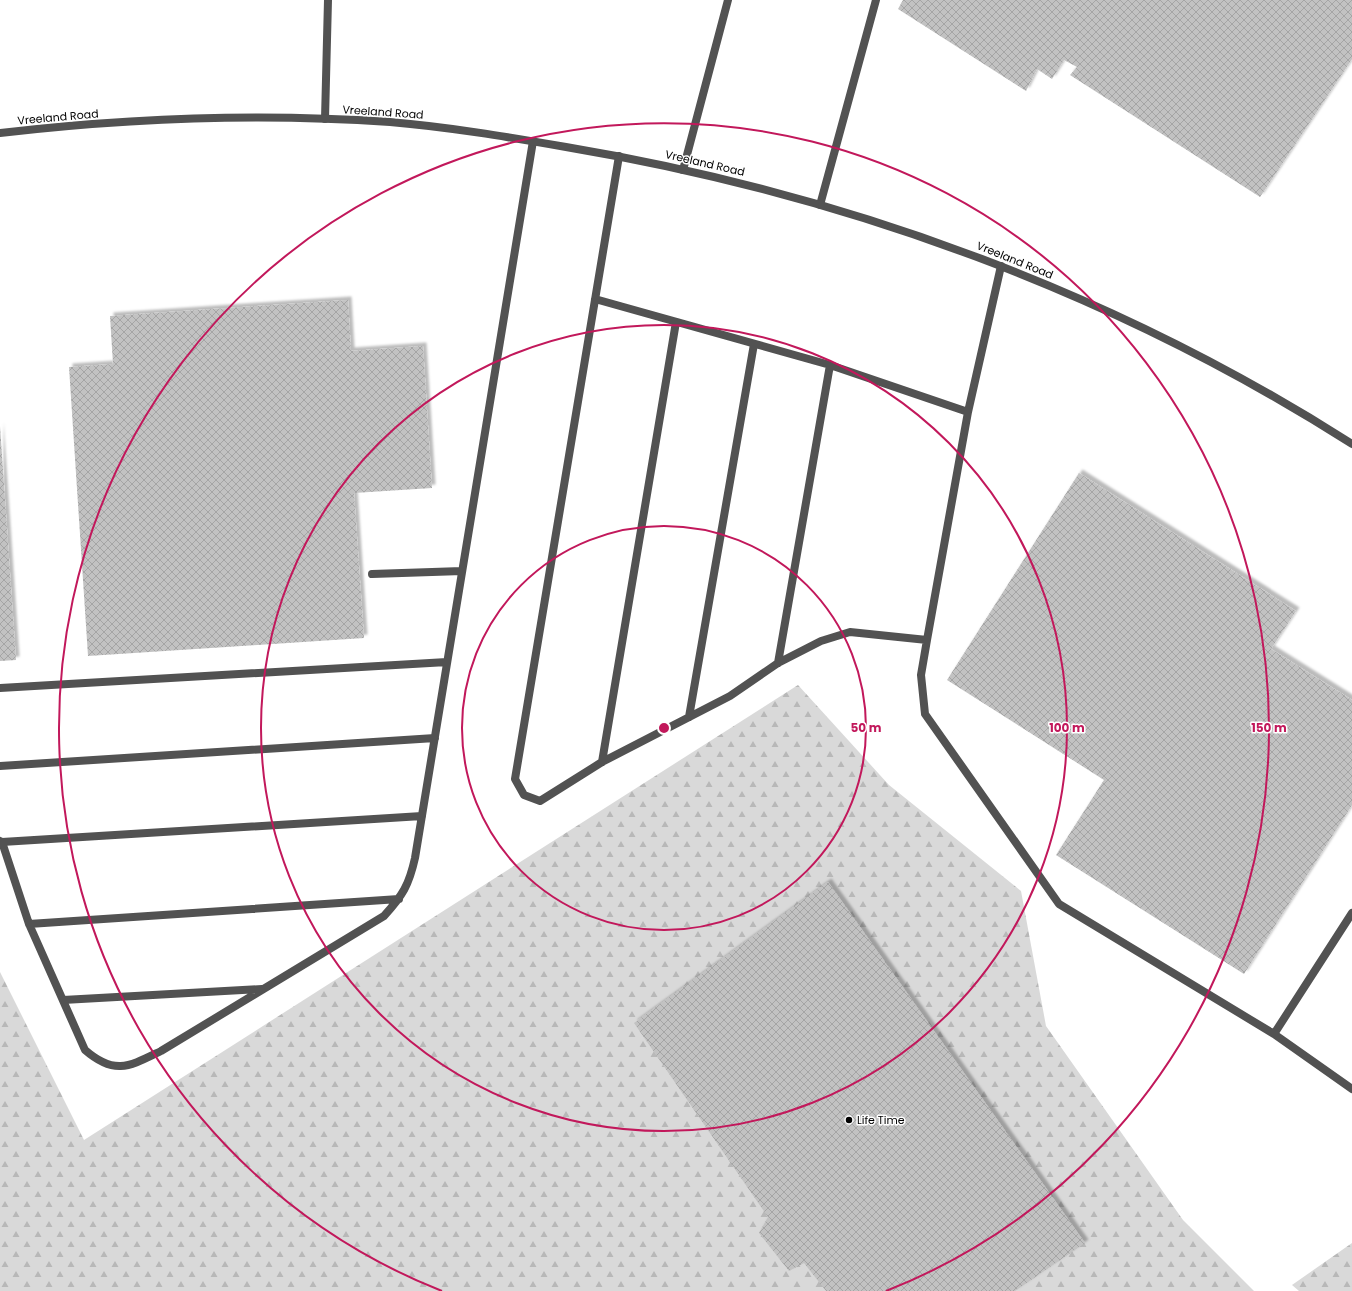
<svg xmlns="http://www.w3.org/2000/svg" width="1352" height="1291" font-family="Poppins,sans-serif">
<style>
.forest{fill:url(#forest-firs)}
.building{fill:url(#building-cross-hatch);filter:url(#shadow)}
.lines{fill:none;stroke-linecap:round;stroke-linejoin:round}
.service{stroke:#525252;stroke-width:8}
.tertiary{stroke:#525252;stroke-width:8}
.ring{fill:none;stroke:#c2185b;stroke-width:2}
.poi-dot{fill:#000;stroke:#fff;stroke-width:1.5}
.labels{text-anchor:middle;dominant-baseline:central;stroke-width:3;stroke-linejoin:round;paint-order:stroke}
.street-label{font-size:11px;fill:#000;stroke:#fff}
.poi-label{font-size:11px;fill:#000;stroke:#fff;text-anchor:start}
.centre{fill:#c2185b;stroke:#fff;stroke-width:2}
.ring-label{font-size:12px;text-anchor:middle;font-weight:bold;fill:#c2185b;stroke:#fff;stroke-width:3;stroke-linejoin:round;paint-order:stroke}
</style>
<defs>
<pattern id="forest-firs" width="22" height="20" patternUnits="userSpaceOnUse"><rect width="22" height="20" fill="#d9d9d9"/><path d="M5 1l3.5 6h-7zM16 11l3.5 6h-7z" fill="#b8b8b8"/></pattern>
<pattern id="building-cross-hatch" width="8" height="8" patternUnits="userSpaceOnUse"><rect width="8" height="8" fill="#c2c2c2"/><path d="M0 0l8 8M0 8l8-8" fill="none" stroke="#a5a5a5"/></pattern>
<filter id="shadow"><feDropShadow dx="3.5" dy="-3.5" stdDeviation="1" flood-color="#0004"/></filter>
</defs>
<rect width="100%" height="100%" fill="#fff"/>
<path class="forest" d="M798,685L889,785L1021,891L1046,1026L1183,1220L1254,1291H0V972L84,1140Z
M1352,1243V1291H1299L1292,1285Z"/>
<path class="building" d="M903,0H1352V59L1260,197L1070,75L1077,67L1064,60L1052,79L1037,69L1026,91L898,9Z
M348,300L351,351L423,346L432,488L354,493L364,638L88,656L69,367L113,364L110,316Z
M0,426L16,660L0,661Z
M1079,473L1296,611L1271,649L1352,700V805L1244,974L1056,855L1104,780L947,680Z
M828,882L1085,1243L1015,1291H826L804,1263L789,1271L759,1233L768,1217L634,1023Z"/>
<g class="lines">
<path class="service" d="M325,119L328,0
M619,156L515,779L524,795L540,801L602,762L730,696L778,663L821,641L850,632L927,640
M683,170L728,0
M820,205L876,0
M1001,266L968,412L927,640L921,675L925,714L1059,904L1274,1034
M595,299L830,365L968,412
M372,574L462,571
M778,663L830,365
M0,688L447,662
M689,717L754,344
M602,762L676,322
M0,766L435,738
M0,841L2,842L29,924L85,1050C115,1076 130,1066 161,1051L384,916C403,895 409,885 415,858L533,141
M2,842L422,816
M1352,913L1274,1034L1352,1089
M29,924L399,899
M63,1000L262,989"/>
<path class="tertiary" d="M0,133C129,118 261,113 390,122C449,127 508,137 566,147C845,194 1114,292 1352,444"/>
</g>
<g class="ring">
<circle cx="664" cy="728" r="202"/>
<circle cx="664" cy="728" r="403"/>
<path d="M442 1291A605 605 0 1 1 886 1291"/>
</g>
<circle class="poi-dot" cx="849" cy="1120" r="4"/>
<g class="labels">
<g class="street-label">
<text transform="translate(383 112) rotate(4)">Vreeland Road</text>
<text transform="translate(58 117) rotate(-5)">Vreeland Road</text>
<text transform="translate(705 163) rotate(13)">Vreeland Road</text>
<text transform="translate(1015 260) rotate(22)">Vreeland Road</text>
</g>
<g class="poi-label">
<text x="857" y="1120">Life Time</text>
</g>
</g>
<circle cx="664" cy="728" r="6" class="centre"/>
<g class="ring-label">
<text x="866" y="732">50 m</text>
<text x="1067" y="732">100 m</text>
<text x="1269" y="732">150 m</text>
</g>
</svg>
